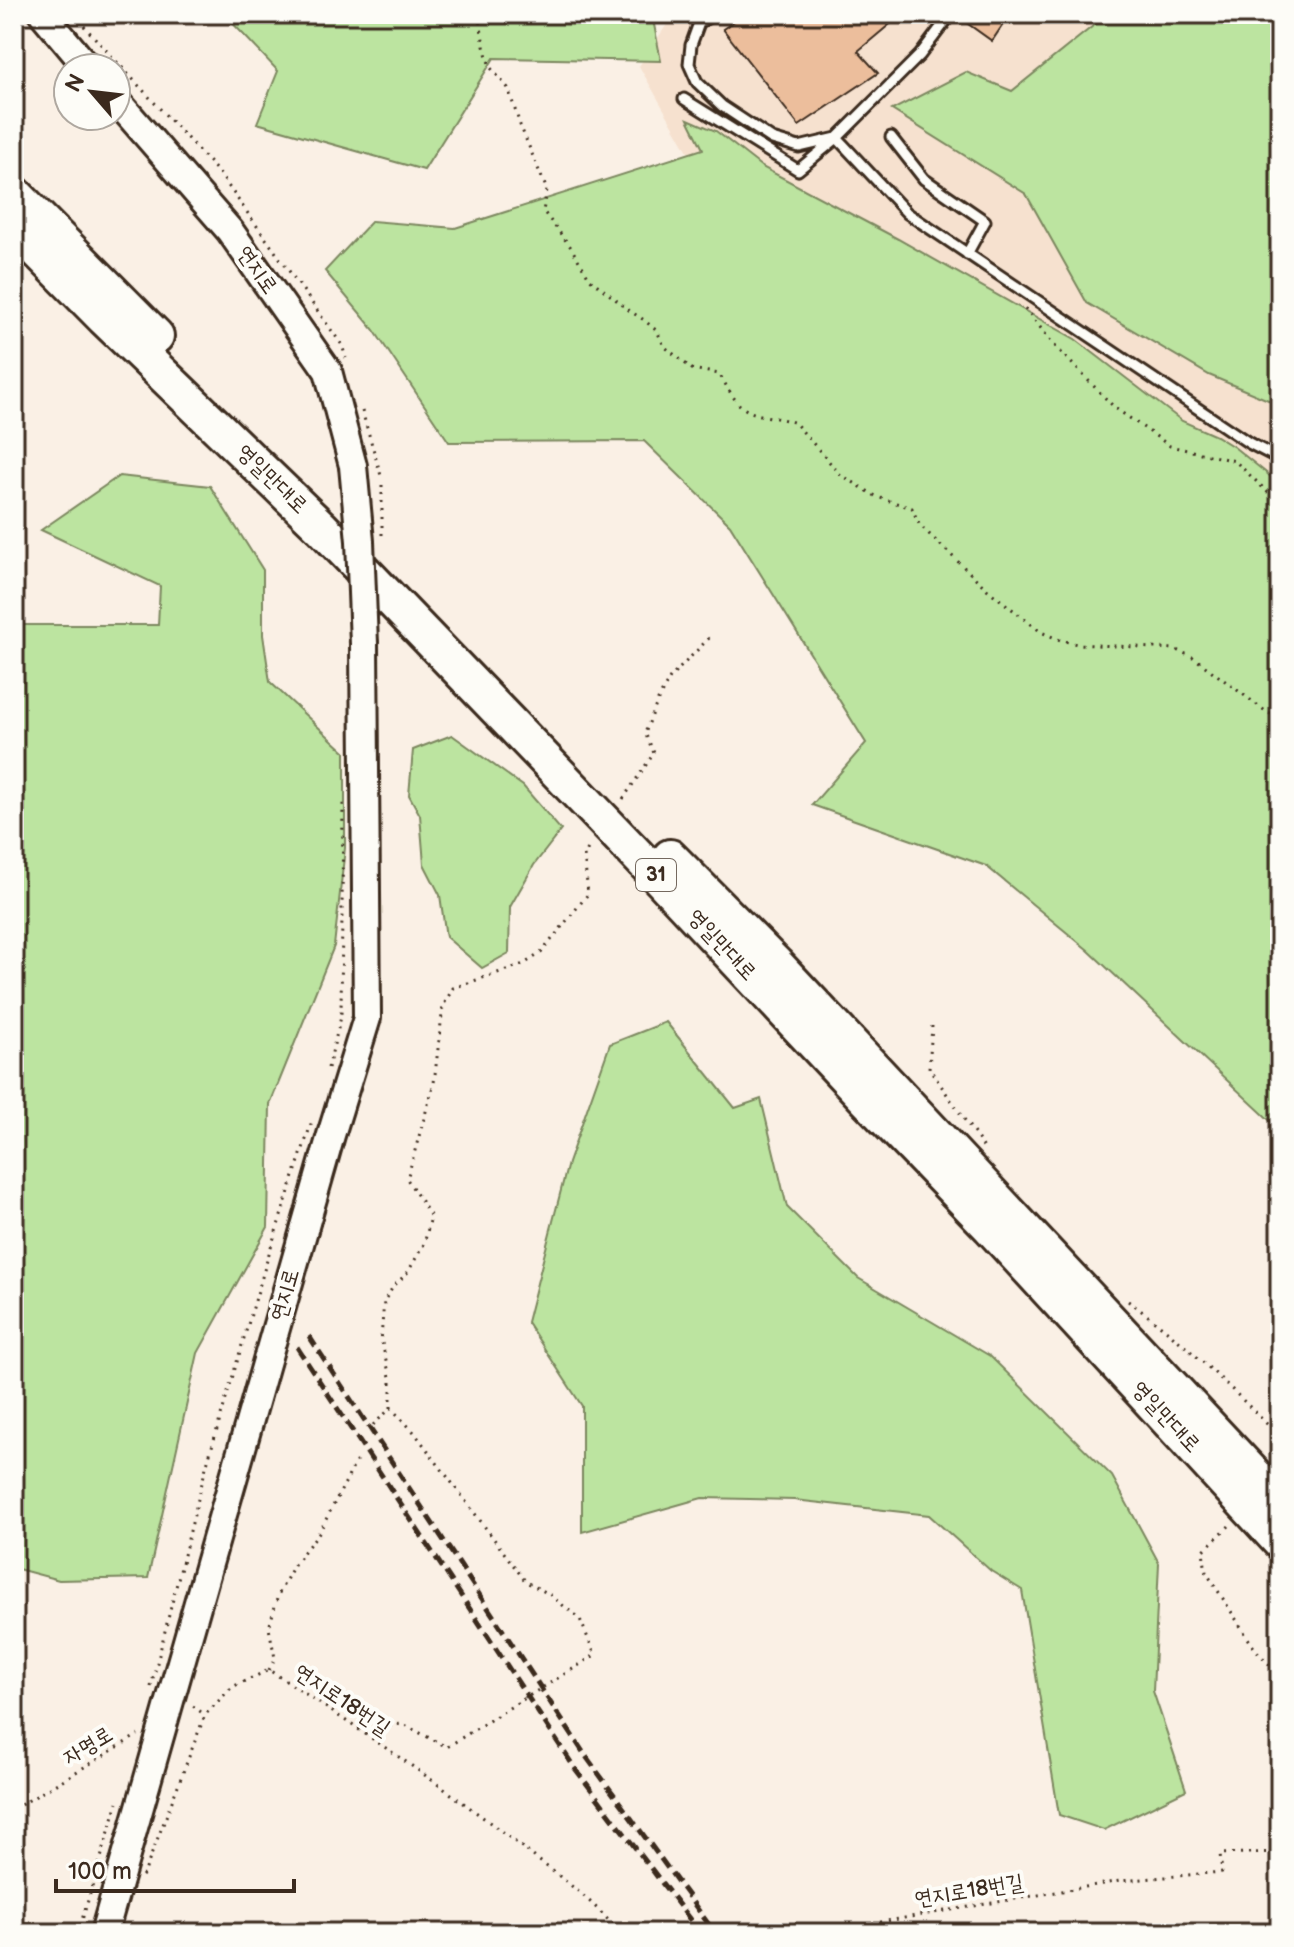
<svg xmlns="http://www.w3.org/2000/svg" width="1294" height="1947" font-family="'Balsamiq Sans','Poor Story',sans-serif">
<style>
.built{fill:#f6e1cf}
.green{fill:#bce4a0;stroke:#7c875f;stroke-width:2}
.building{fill:#ecbe9c;stroke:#3b2a1e;stroke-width:2}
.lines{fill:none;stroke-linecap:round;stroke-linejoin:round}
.lane-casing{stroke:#3b2a1e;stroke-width:15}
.secondary-casing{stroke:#3b2a1e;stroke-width:32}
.highway-casing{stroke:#3b2a1e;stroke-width:40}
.path{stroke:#3b2a1e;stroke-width:3;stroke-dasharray:2 6;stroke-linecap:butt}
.lane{stroke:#fdfcf7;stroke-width:9}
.secondary{stroke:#fdfcf7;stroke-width:26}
.highway{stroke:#fdfcf7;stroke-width:34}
.rail{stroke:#3b2a1e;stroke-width:5;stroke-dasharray:12 6;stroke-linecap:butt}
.secondary-bridge-casing{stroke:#3b2a1e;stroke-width:32;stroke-linecap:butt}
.path-bridge{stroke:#3b2a1e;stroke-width:3;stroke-dasharray:2 6;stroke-linecap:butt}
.secondary-bridge{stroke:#fdfcf7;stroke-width:26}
.labels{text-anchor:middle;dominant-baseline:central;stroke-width:8;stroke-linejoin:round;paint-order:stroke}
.shield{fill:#fdfcf7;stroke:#75695f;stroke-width:2}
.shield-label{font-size:20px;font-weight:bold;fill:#3b2a1e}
.street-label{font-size:22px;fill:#3b2a1e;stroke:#fdfcf7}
</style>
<rect width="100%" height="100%" fill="#faf0e5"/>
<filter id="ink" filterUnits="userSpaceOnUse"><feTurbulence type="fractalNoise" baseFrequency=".0125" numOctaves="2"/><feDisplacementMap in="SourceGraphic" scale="16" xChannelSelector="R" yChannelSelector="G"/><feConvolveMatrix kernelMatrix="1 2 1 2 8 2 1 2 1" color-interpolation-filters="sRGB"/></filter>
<g filter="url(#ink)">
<path class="built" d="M674,14H1280V724L875,477L639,66Z"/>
<path class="green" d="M224,14H652L661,61L494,58L424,170L257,123L278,71Z
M1108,14H1280V405L1209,375L1087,303L1026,194L892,110L966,72L1012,91Z
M688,119L716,131L762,167L898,239L1075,339L1182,421L1216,436L1234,447L1280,484V1130L1088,950L986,866L812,805L866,743L730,525L644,441L449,442L374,330L325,271L372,221L455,228L703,149Z
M119,476L210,486L263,570V635L270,682L345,752V848L334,946L270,1104L268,1227L198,1353L148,1578L59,1580L14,1568V625H158L160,586L41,530Z
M452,735L523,786L561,830L534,865L510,907L509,953L482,968L446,937L440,895L424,864L420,815L409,795L413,750Z
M666,1022L735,1108L761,1099L787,1207L858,1278L990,1356L1112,1476L1159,1563L1153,1691L1186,1790L1104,1830L1059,1815L1022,1590L991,1571L929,1515L794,1500L702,1498L582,1532V1406L527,1322L568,1163L610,1044Z"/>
<path class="building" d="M744,14H902L858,51L878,73L799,126L723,29Z
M970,14H1010L992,41L964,21Z"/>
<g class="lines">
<defs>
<path id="lane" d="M713,14L699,23L691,45L689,64L697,82L722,106L772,139L799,147L837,138L920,55L951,14
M684,99L798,170L837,138L907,213L1249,443L1280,459
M891,137L924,179L985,221L967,254"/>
<path id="secondary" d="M43,14L88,68
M116,100L230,231L328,371L353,466
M104,1933L331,1135L367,1018L364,644"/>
<path id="highway" d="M14,193L156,336
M14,227L104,318L322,528L515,728L663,882L867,1100L990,1227L1280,1542
M670,857L776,964L1280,1502"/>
</defs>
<use href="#lane" class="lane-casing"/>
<use href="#secondary" class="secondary-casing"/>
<use href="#highway" class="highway-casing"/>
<path class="path" d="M15,14L25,26
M73,14L219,173L342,345L346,358
M479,14L484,46L490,67L508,88L520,125L547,190L543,211L570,246L590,279L630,311L644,320L657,331L664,346L692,369L719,374C726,384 732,398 741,406C754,418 779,416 795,423L840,474L877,497L912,508L919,524L932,537L988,590L1041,632L1060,640L1077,644L1174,649L1193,657L1268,713L1280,717
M1025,308L1054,345L1115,408L1170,446L1235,461L1280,504
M362,411L382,479
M623,799L654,753L645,733L658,700L670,678L713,634
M932,1026L929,1068L984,1148
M328,1068L341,1017L343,801
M1128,1301C1184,1341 1232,1389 1280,1437
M391,1408V1381L381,1339L384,1301L393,1287L408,1272L424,1244L431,1217L407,1179L434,1083L443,1006L453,988L524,964L541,953L588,894L584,855L591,844
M373,1425L391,1408L414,1432L526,1582L549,1594L580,1619L595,1655L568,1672
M1229,1526L1203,1551L1206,1572L1255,1649L1280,1676
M269,1670L275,1658L269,1628L278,1595L295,1563L320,1531L358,1458
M151,1687L206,1467L270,1250L312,1121
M193,1706L205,1715
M358,1729L403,1724L447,1747L509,1708
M14,1809L138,1735
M142,1876L144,1874L205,1715L232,1687L269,1670C359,1729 449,1789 533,1856C564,1880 595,1902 619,1933
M78,1933L118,1802
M817,1933L1120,1881L1222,1872L1220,1854L1280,1852"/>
<use href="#lane" class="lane"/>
<use href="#secondary" class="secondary"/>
<use href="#highway" class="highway"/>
<path class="rail" d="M309,1336L585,1755L715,1933
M297,1347L574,1767L700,1933"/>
<defs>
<path id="secondary-bridge" d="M353,466L360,541L364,644"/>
</defs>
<use href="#secondary-bridge" class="secondary-bridge-casing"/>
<path class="path-bridge" d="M382,535V479
M509,1708L568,1672"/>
<use href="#secondary-bridge" class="secondary-bridge"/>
</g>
</g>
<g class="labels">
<rect class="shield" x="636" y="859" width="40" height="32" rx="6"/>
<g class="shield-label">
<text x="656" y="875">31</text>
</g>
<g class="street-label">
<text transform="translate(257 270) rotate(55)">연지로</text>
<text transform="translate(272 479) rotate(44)">영일만대로</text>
<text transform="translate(722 945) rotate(47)">영일만대로</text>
<text transform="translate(285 1295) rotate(-74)">연지로</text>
<text transform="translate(1166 1417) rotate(47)">영일만대로</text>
<text transform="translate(342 1700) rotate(34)">연지로18번길</text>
<text transform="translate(88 1746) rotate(-31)">자명로</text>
<text transform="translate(969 1891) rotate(-9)">연지로18번길</text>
</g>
</g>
<rect width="1294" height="1947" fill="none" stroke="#fdfcf7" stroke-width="48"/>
<rect x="24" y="24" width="1246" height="1899" fill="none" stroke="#3b2a1e" stroke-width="3" filter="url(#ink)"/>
<g transform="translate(92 92) rotate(298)"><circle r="38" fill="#fdfcf7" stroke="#afa8a0" stroke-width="2"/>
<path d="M0-6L14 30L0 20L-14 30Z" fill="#3b2a1e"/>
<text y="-12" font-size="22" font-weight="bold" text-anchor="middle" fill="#3b2a1e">N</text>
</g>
<path d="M56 1879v12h238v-12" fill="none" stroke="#3b2a1e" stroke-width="4"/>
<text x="68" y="1879" font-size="24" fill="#3b2a1e" stroke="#fdfcf7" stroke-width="6" paint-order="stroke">100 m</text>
</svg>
